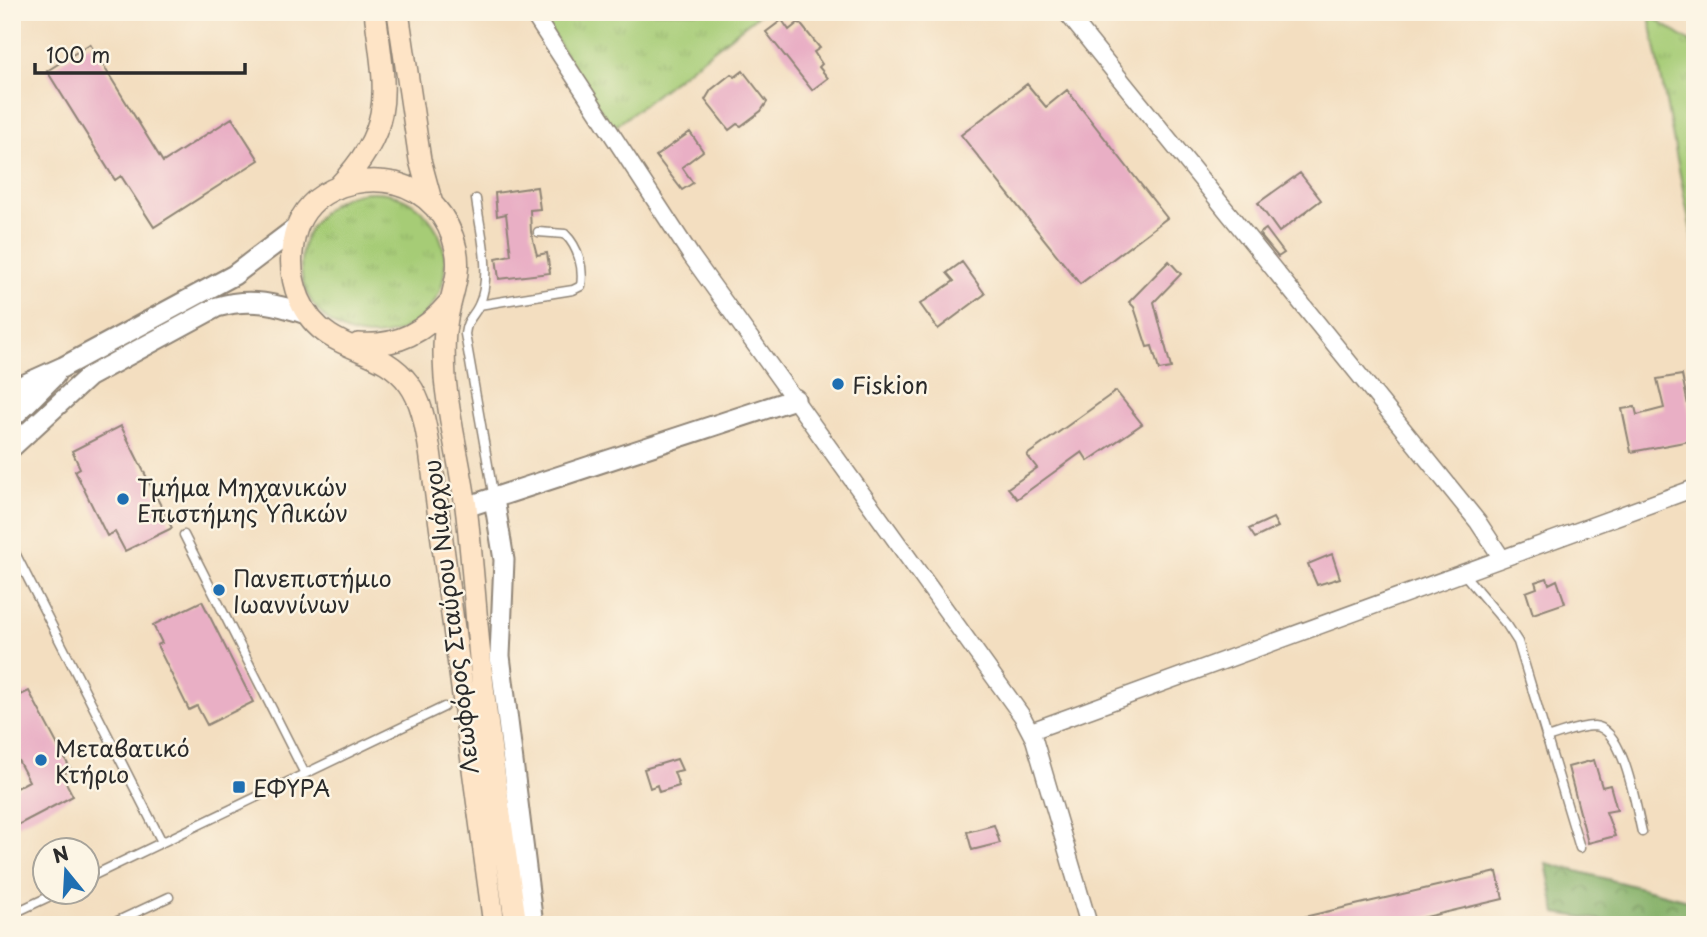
<svg xmlns="http://www.w3.org/2000/svg" width="1707" height="937" font-family="'Playpen Sans',sans-serif">
<style>
.grass{fill:url(#grass-tufts);stroke:#687c50;stroke-width:2}
.forest{fill:url(#forest-crowns);stroke:#586e49;stroke-width:2}
.lines{fill:none;stroke-linecap:round;stroke-linejoin:round}
.stream{stroke:#71b2e5;stroke-width:4.5}
.building{fill:#e9afc5}
.service-casing{stroke:#8f8476;stroke-width:11}
.minor-casing{stroke:#8f8476;stroke-width:19}
.tertiary-casing{stroke:#8f8476;stroke-width:23}
.secondary-casing{stroke:#8f8476;stroke-width:24}
.service{stroke:#fff;stroke-width:8}
.minor{stroke:#fff;stroke-width:16}
.tertiary{stroke:#fff;stroke-width:19}
.secondary{stroke:#fee4c6;stroke-width:21}
.poi-dot{fill:#1f6fb2;stroke:#fcf5e5;stroke-width:2.5}
.labels{text-anchor:middle;dominant-baseline:central;stroke-width:5;stroke-linejoin:round;paint-order:stroke}
.poi-label{font-size:23px;fill:#2b2b2b;stroke:#fcf5e5;text-anchor:start}
.street-label{font-size:23px;fill:#2b2b2b;stroke:#fcf5e5}
</style>
<defs>
<pattern id="grass-tufts" width="24" height="20" patternUnits="userSpaceOnUse" patternTransform="scale(1.75)"><rect width="24" height="20" fill="#a6cc76"/><path d="M3 7l-1-3M5 7V3M7 7l1-3M15 17l-1-3M17 17v-4M19 17l1-3" fill="none" stroke="#8faf66"/></pattern>
<pattern id="forest-crowns" width="20" height="18" patternUnits="userSpaceOnUse" patternTransform="scale(1.75)"><rect width="20" height="18" fill="#84b067"/><path d="M2 6a3 3 0 1 1 6 0M12 15a3 3 0 1 1 6 0" fill="none" stroke="#6c8f55"/></pattern>
</defs>
<rect width="100%" height="100%" fill="#fcf5e5"/>
<filter id="ink" filterUnits="userSpaceOnUse"><feTurbulence type="fractalNoise" baseFrequency=".0143" numOctaves="2"/><feDisplacementMap in="SourceGraphic" scale="14" xChannelSelector="R" yChannelSelector="G"/><feConvolveMatrix kernelMatrix="1 2 1 2 8 2 1 2 1" color-interpolation-filters="sRGB"/></filter>
<filter id="wash" filterUnits="userSpaceOnUse"><feTurbulence type="fractalNoise" baseFrequency=".00686" numOctaves="4" result="noise"/><feDisplacementMap in="SourceGraphic" scale="28" xChannelSelector="R" yChannelSelector="G"/><feGaussianBlur stdDeviation="1.57" result="paint"/><feColorMatrix in="noise" values="0 0 0 0 0 0 0 0 0 0 0 0 0 0 0 0 0 1.4 0 .05"/><feComposite in="paint" operator="in"/></filter>
<g filter="url(#wash)">
<rect width="100%" height="100%" fill="#f3dec0"/>
<path class="grass" d="M539,12H762L612,129Z
M1649,15L1695,45V251Z
M301 264a72 72 0 1 1 144 0a72 72 0 1 1-144 0Z"/>
<path class="forest" d="M1546,863L1695,902V925H1632L1556,913Z"/>
<g class="lines">
<path class="stream" d="M1692,12L1695,14"/>
</g>
<g id="blocks">
<path class="building" d="M782,20L789,30L799,22L820,48L814,52L822,64L819,67L828,78L812,90L766,32Z
M90,44L163,162L232,118L259,160L154,227L121,176L115,180L47,71Z
M743,71L767,102L761,111L741,126L737,124L729,130L705,100L711,90L731,74L735,77Z
M1027,84L1046,107L1067,90L1167,218L1080,284L961,135Z
M690,132L703,151L682,167L693,183L682,190L656,156Z
M1300,173L1321,200L1279,232L1258,203Z
M537,187L540,209L530,210L531,232L537,255L547,253L550,273L499,279L496,258L511,255L506,214L497,216L495,193Z
M1266,229L1284,253L1278,257L1259,234Z
M1169,261L1181,274L1154,302L1171,368L1159,370L1152,346L1147,347L1134,307L1129,302Z
M962,262L985,294L938,329L920,304L954,281L947,273Z
M1682,375L1695,440L1631,452L1622,409L1635,407L1637,415L1664,408L1657,379Z
M1116,391L1142,424L1088,461L1082,452L1017,499L1008,488L1037,468L1027,455Z
M121,426L172,528L125,551L115,532L107,536L75,471L80,468L72,451Z
M1273,518L1278,527L1255,538L1249,529Z
M1332,554L1340,578L1317,585L1308,564Z
M1547,578L1549,584L1557,580L1565,603L1533,614L1526,592L1537,588L1535,582Z
M202,601L253,702L207,725L197,706L189,710L157,645L162,643L153,625Z
M12,678L21,695L29,691L71,770L62,775L73,796L12,828V790L29,781L12,749Z
M677,759L682,770L674,772L679,786L659,792L657,785L650,788L644,769Z
M1594,760L1602,787L1610,785L1617,810L1606,812L1615,836L1588,843L1568,767Z
M994,825L1000,843L972,850L967,832Z
M1497,872L1503,899L1392,925H1292L1291,920Z"/>
</g>
</g>
<g filter="url(#ink)">
<use href="#blocks" fill-opacity="0" stroke="#8f8476" stroke-width="2"/>
<g class="lines">
<defs>
<path id="service" d="M476,199C480,230 493,275 479,305C473,318 467,318 465,334L494,499
M479,305L573,290L581,286C584,267 578,247 565,234L538,232
M184,535L304,772
M12,547L162,842
M1463,573L1507,625L1518,642L1580,848
M1546,738C1561,734 1578,726 1594,726C1624,727 1636,808 1642,832
M88,878L444,707
M12,914L59,892
M109,925L169,897"/>
<path id="minor" d="M532,12L692,257L1022,716L1034,739L1089,925
M1066,12L1478,522L1501,557
M1031,731L1695,488"/>
<path id="tertiary" d="M12,390L63,367L234,275L296,228
M12,418L55,375
M12,447L88,377L217,307C251,297 277,304 309,315
M494,499L504,560L500,656L533,925
M466,507L795,399"/>
<path id="secondary" d="M398,12L420,160L432,204
M337,188C397,126 385,90 375,12
M358,344C397,347 425,332 450,302
M494,925L430,451C426,429 423,403 409,384C388,355 356,353 329,335C302,318 289,283 292,252C294,231 300,214 316,200C337,183 368,177 395,183C427,191 449,217 456,249C462,275 449,299 446,325C443,342 444,360 445,378C449,421 460,464 466,507C473,563 476,621 482,678C491,760 504,843 516,925"/>
</defs>
<use href="#service" class="service-casing"/>
<use href="#minor" class="minor-casing"/>
<use href="#tertiary" class="tertiary-casing"/>
<use href="#secondary" class="secondary-casing"/>
<use href="#service" class="service"/>
<use href="#minor" class="minor"/>
<use href="#tertiary" class="tertiary"/>
<use href="#secondary" class="secondary"/>
</g>
</g>
<g class="poi-dot">
<circle cx="838" cy="384" r="7"/>
<circle cx="123" cy="499" r="7"/>
<circle cx="219" cy="590" r="7"/>
<circle cx="41" cy="760" r="7"/>
<rect x="232" y="780" width="14" height="14" rx="3.5"/>
</g>
<g class="labels">
<g class="poi-label">
<text x="852" y="384">Fiskion</text>
<text x="137" y="486">Τμήμα Μηχανικών<tspan x="137" dy="26">Επιστήμης Υλικών</tspan></text>
<text x="233" y="577">Πανεπιστήμιο<tspan x="233" dy="26">Ιωαννίνων</tspan></text>
<text x="55" y="747">Μεταβατικό<tspan x="55" dy="26">Κτήριο</tspan></text>
<text x="253" y="787">ΕΦΥΡΑ</text>
</g>
<g class="street-label">
<text transform="translate(450 617) rotate(-97)">Λεωφόρος Σταύρου Νιάρχου</text>
</g>
</g>
<rect width="1707" height="937" fill="none" stroke="#fcf5e5" stroke-width="42"/>
<g transform="translate(66 871) rotate(342)"><circle r="33" fill="#fcf5e5" stroke="#a8a49b" stroke-width="2"/>
<path d="M0-5L12 26L0 18L-12 26Z" fill="#1f6fb2"/>
<text y="-10" font-size="19" font-weight="bold" text-anchor="middle" fill="#2b2b2b">N</text>
</g>
<path d="M35 63v10h210v-10" fill="none" stroke="#2b2b2b" stroke-width="3.5"/>
<text x="46" y="63" font-size="21" fill="#2b2b2b" stroke="#fcf5e5" stroke-width="5" paint-order="stroke">100 m</text>
</svg>
